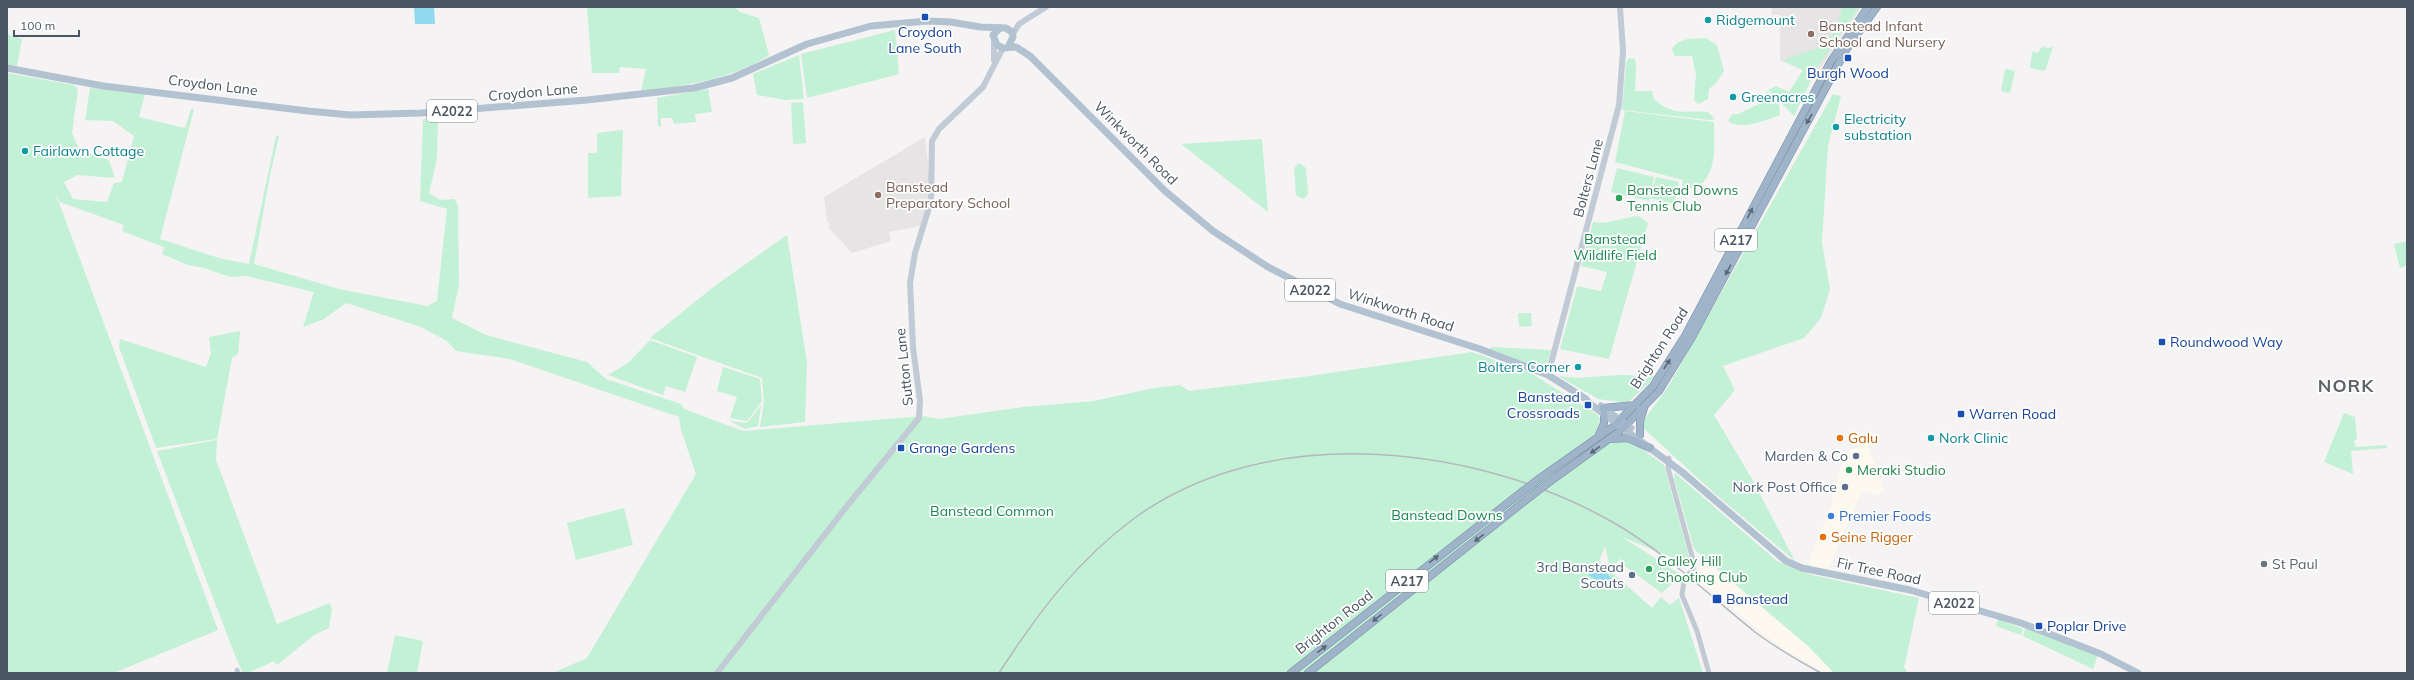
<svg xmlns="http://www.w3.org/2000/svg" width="2414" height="680" font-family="Mulish,sans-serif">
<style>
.commercial{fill:#fdf9ef}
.education{fill:#e6e4e5}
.green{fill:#c3f1d5}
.water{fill:#90daee}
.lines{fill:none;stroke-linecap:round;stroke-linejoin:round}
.trunk-casing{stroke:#7690ad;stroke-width:8}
.tertiary{stroke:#c1cad2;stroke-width:5}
.secondary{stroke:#c1cbd6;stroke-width:6}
.primary{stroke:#b3c2d1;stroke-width:7}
.trunk{stroke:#9fb4c9;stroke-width:7}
.rail{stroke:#b5b8bd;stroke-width:1.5}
.trunk-bridge-casing{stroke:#7690ad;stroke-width:8;stroke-linecap:butt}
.tertiary-bridge{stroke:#c1cad2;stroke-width:5}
.trunk-bridge{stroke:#9fb4c9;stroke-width:7}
.oneway{fill:#5b6976}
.transit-dot{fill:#1a4fb4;stroke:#fff;stroke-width:1.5}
.culture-dot{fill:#0f9aa8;stroke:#fff;stroke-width:1.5}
.education-dot{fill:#8d6e63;stroke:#fff;stroke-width:1.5}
.leisure-dot{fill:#2e9e5b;stroke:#fff;stroke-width:1.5}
.food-dot{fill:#e8710a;stroke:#fff;stroke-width:1.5}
.service-dot{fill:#5c6f8a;stroke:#fff;stroke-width:1.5}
.shop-dot{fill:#3f7fe0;stroke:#fff;stroke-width:1.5}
.worship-dot{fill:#6b7280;stroke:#fff;stroke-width:1.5}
.labels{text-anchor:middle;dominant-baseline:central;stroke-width:3.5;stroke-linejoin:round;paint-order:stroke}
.shield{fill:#fff;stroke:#808990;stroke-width:1}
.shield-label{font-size:13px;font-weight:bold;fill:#4a5661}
.culture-label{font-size:14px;fill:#0d838f;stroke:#fff;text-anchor:start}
.education-label{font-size:14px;fill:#785e54;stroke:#fff;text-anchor:start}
.transit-label{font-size:14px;fill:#164399;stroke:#fff;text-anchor:start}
.street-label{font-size:14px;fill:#4a5661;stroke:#fff}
.leisure-label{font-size:14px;fill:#27864d;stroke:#fff;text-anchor:start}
.park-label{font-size:14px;fill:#17864f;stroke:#fff}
.food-label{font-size:14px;fill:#c56008;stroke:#fff;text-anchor:start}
.service-label{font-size:14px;fill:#4e5e75;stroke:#fff;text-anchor:end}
.shop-label{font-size:14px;fill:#366cbe;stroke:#fff;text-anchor:start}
.worship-label{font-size:14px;fill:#5b616d;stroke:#fff;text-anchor:start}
.district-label{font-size:18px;font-weight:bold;letter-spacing:1px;fill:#5f6368;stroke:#fff}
</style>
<rect width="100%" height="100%" fill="#f5f3f3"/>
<path class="commercial" d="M1867,443L1885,491L1878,494L1861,492L1828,569L1813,567L1809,563L1811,554L1830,510L1840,468L1850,450Z
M1704,560L1808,646L1834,673H1826L1785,650L1760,631L1704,584V581L1694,573Z"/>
<path class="education" d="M1771,7H1861L1815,76L1780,60V15H1772Z
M925,137L931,192L920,226L889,232L891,241L852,253L829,228L830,224L827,220L824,197Z"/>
<path class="green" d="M587,7H734L740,12L759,18L769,55C736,78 681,87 641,91L646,69L620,67L619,73H592Z
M1842,8H1859L1818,66L1794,116L1768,90L1776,86L1789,92L1803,70L1782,60L1818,48L1835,31Z
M895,30L899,74L807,98L801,54Z
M7,34L22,39L17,66L7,65Z
M1706,38L1717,45L1724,71L1717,82L1709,89L1708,99L1698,104L1694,100L1696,74L1692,56H1675L1672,50C1677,37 1694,39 1706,38Z
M2043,46L2047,48L2053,47L2045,71L2030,68L2032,53L2033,51L2037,53Z
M799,55L804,99L786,100L757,95L753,74Z
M1629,58L1635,59L1636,67L1635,91H1652L1654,99C1674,117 1684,110 1708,112L1715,119L1710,120L1622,110L1626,63Z
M2005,69L2015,71L2010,93L2001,91Z
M7,73L74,85L78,89L72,133L80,151L109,160L115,178L77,175L64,182L73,199L107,202L114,183L122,182L134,136L113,121L85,120L90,88L145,94L139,117L185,128L191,109H194L160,239L222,259L249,264L276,136H279L269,180L254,264L339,289L427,306L437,301L447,209L420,201L423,119H438L437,159L429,193L440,200L454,199L458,205L459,285L452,318L486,335L587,362L606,379L681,404L684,409L743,431L923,416L939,419L1023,407L1094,401L1154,388L1180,385L1189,391L1303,377L1472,352L1529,372L1598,415L1600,420L1596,432L1617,442L1622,440L1639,447L1664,465L1690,561L1683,562L1622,537L1681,575L1662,593L1619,562L1622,557L1610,569L1605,546L1599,561L1652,608L1661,597L1670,605L1679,598L1703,673H553L587,658L696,474L681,430L679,417L510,359L456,351L447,341L421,327L346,303L324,319L303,327L314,292L246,276L230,277L204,268L188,265L162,254L164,247L122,231L124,225L60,202L55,192L218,630L114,673H7Z
M708,89L712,112L695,114L696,122L674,124L672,118H661V127L658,126L657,98Z
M1767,91L1779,104L1780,115C1767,120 1740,131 1728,121L1732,114H1738L1759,104Z
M1833,94L1841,96L1828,146L1822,242L1830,289L1821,318L1804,338L1723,366L1735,390L1714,415L1752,479L1795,561L1713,492L1643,428L1644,420L1668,387Z
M803,102L806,143L793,144L791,103Z
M1625,111L1714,122C1714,141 1718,175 1698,186C1694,188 1687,188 1682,188L1683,180L1615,162Z
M623,130L621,196L588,198V153H597V133Z
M1262,139L1268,212L1181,144Z
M1299,163L1306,168L1308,194L1303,199L1296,195L1294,168Z
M1617,168L1654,177L1649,201L1611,192Z
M1656,177L1679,182L1674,204L1650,198Z
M1639,216L1648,223L1609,359L1560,349L1577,286L1601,291L1607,272L1581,266L1593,222C1609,225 1623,217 1639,216Z
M787,235L807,363L805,422L760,427L764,402L762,378L650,338L716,285Z
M2407,241V265L2400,268L2394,244Z
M1518,313H1531L1532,326L1519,327Z
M240,331L238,354L232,358L217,439L156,448L119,347L120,339L206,367L211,353L209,337Z
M650,340L697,357L685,392L666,386L663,395L608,375L628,363Z
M1492,347L1551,350L1547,364L1542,369L1489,349Z
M723,367L760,379L762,401L747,421L730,418L737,397L717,391Z
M1620,375L1654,376L1649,383L1627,403L1598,399L1558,376L1576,378Z
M761,405L758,426L745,429L730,421L747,423Z
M2344,413L2355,417L2357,440H2354L2355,447L2387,445V448L2351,451L2353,474L2324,462Z
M217,440L216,460L277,624L330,603L332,609L329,628L314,635L281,662L276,665L274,661L248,673H243L236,658L157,451Z
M1675,473L1777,561L1812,575L1919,598L1904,668L1907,670L1905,673H1834L1808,646L1694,549L1674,478Z
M624,508L633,545L576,560L567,523Z
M1998,619L2023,629L2021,635L1996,626Z
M2025,628L2098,655L2093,669L2023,636Z
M395,635L423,641L417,673H387Z"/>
<path class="water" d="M414,7H434L435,24H415Z
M1597,567L1604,571L1621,587V590L1611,588L1588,575L1591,569Z"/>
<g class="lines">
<defs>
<path id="trunk" d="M1603,408L1636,405
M1599,435L1604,423V414
M1640,435V421L1644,408
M1610,439L1628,438L1650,448
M1540,478L1614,426L1653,386L1685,336L1831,61L1868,7
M1548,483L1620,431L1659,391L1691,339L1846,50L1877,7
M1291,673L1523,491
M1308,673L1531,496"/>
</defs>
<use href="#trunk" class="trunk-casing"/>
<path class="tertiary" d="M1669,458L1668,468L1693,560V568
M1684,581L1682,595L1697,631L1709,673
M237,670L238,673"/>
<path class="secondary" d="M1013,34L1019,24L1046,7
M994,42V60
M1548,375L1619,105L1623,51L1620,7
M717,673L847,506L919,418L920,401L913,347L910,283L915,253L931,201L932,141L939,129L983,87L1003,48"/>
<path class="primary" d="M1000,28L993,35L997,45L1003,48L1016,47L1030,56L1165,191L1213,231L1268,267L1340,304L1480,349L1548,375L1586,399L1589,403L1682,472L1786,561L1802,568L1910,590L2021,623L2101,654L2138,673
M7,68L103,86L308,111L350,115L421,113L587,100L694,88L732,78L807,44L871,26L927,21L951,22L980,27L1006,28L1012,32L1013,37L1008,47
M1601,406L1631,428"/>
<use href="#trunk" class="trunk"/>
<path class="rail" d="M999,673C1038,613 1077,560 1136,517C1272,419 1484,445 1621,527C1670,557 1711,597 1755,632C1776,648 1799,661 1821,673"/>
<defs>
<path id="trunk-bridge" d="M1523,491L1540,478
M1531,496L1548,483"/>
</defs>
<use href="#trunk-bridge" class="trunk-bridge-casing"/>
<path class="tertiary-bridge" d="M1684,581L1693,568"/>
<use href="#trunk-bridge" class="trunk-bridge"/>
</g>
<defs><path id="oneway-solid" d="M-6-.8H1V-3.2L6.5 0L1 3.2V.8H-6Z"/></defs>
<g class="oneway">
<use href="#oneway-solid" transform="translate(1809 119) rotate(120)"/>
<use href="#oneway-solid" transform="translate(1750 213) rotate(-63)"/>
<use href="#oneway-solid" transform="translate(1728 270) rotate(118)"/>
<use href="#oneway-solid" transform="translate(1667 364) rotate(-57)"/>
<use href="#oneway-solid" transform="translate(1595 450) rotate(144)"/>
<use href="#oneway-solid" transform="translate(1479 538) rotate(142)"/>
<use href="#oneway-solid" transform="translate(1434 559) rotate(-38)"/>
<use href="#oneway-solid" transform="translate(1377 618) rotate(142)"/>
<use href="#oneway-solid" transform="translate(1322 649) rotate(-38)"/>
</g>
<g class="transit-dot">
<rect x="921" y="13" width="8" height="8" rx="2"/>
<rect x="1844" y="54" width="8" height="8" rx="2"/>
<rect x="2158" y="338" width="8" height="8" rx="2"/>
<rect x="1584" y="401" width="8" height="8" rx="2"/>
<rect x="1957" y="410" width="8" height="8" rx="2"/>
<rect x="897" y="444" width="8" height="8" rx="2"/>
<rect x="1712" y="594" width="10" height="10" rx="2"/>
<rect x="2035" y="622" width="8" height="8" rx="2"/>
</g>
<g class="culture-dot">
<circle cx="1708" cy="20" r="4"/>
<circle cx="1733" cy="97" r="4"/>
<circle cx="1836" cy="127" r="4"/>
<circle cx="25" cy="151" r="4"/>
<circle cx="1578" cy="367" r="4"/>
<circle cx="1931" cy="438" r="4"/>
</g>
<g class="education-dot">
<circle cx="1811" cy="34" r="4"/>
<circle cx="878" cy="195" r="4"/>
</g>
<g class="leisure-dot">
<circle cx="1619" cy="198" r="4"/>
<circle cx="1849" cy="470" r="4"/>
<circle cx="1649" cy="569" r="4"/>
</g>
<g class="food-dot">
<circle cx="1840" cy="438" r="4"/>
<circle cx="1823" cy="537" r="4"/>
</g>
<g class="service-dot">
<circle cx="1856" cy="456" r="4"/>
<circle cx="1845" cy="487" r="4"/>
<circle cx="1632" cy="575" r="4"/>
</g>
<circle class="shop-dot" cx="1831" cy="516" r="4"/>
<circle class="worship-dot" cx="2264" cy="564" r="4"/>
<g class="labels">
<g class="shield">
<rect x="427" y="100" width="50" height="22" rx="3"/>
<rect x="1715" y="229" width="42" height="22" rx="3"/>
<rect x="1285" y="279" width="50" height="22" rx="3"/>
<rect x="1386" y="570" width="42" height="22" rx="3"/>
<rect x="1929" y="592" width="50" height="22" rx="3"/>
</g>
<g class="shield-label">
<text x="452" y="111">A2022</text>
<text x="1736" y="240">A217</text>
<text x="1310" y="290">A2022</text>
<text x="1407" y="581">A217</text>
<text x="1954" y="603">A2022</text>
</g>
<g class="culture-label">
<text x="1716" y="20">Ridgemount</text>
<text x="1741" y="97">Greenacres</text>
<text x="1844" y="119">Electricity<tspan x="1844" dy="16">substation</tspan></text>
<text x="33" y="151">Fairlawn Cottage</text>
<text x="1570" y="367" text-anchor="end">Bolters Corner</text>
<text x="1939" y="438">Nork Clinic</text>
</g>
<g class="education-label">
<text x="1819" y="26">Banstead Infant<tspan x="1819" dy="16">School and Nursery</tspan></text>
<text x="886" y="187">Banstead<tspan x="886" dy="16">Preparatory School</tspan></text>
</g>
<g class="transit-label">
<text x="925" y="32" text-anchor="middle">Croydon<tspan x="925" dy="16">Lane South</tspan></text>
<text x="1848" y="73" text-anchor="middle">Burgh Wood</text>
<text x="2170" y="342">Roundwood Way</text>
<text x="1580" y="397" text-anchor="end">Banstead<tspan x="1580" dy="16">Crossroads</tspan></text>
<text x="1969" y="414">Warren Road</text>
<text x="909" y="448">Grange Gardens</text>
<text x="1726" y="599">Banstead</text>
<text x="2047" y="626">Poplar Drive</text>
</g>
<g class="street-label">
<text transform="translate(213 85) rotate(7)">Croydon Lane</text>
<text transform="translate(533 92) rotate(-5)">Croydon Lane</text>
<text transform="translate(1136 143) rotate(45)">Winkworth Road</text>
<text transform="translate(1588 178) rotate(-75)">Bolters Lane</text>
<text transform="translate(1401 310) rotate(18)">Winkworth Road</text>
<text transform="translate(1659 348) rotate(-57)">Brighton Road</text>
<text transform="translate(904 367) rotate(-96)">Sutton Lane</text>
<text transform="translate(1879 571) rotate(12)">Fir Tree Road</text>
<text transform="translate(1334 622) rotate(-38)">Brighton Road</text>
</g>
<g class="leisure-label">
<text x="1627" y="190">Banstead Downs<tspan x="1627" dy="16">Tennis Club</tspan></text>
<text x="1857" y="470">Meraki Studio</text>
<text x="1657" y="561">Galley Hill<tspan x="1657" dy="16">Shooting Club</tspan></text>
</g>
<g class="park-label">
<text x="1615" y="239">Banstead<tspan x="1615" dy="16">Wildlife Field</tspan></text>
<text x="992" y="511">Banstead Common</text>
<text x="1447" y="515">Banstead Downs</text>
</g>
<g class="food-label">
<text x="1848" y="438">Galu</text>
<text x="1831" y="537">Seine Rigger</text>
</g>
<g class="service-label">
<text x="1848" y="456">Marden &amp; Co</text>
<text x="1837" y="487">Nork Post Office</text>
<text x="1624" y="567">3rd Banstead<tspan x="1624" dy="16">Scouts</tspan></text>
</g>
<g class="shop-label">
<text x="1839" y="516">Premier Foods</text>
</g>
<g class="worship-label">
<text x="2272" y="564">St Paul</text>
</g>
<g class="district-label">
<text x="2346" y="385">NORK</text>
</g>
</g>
<rect width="2414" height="680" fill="none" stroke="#4a5661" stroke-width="16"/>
<path d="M14 30v6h65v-6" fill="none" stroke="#4a5661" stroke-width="2"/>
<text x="20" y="30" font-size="12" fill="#4a5661" stroke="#ffffff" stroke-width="3" paint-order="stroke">100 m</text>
</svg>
